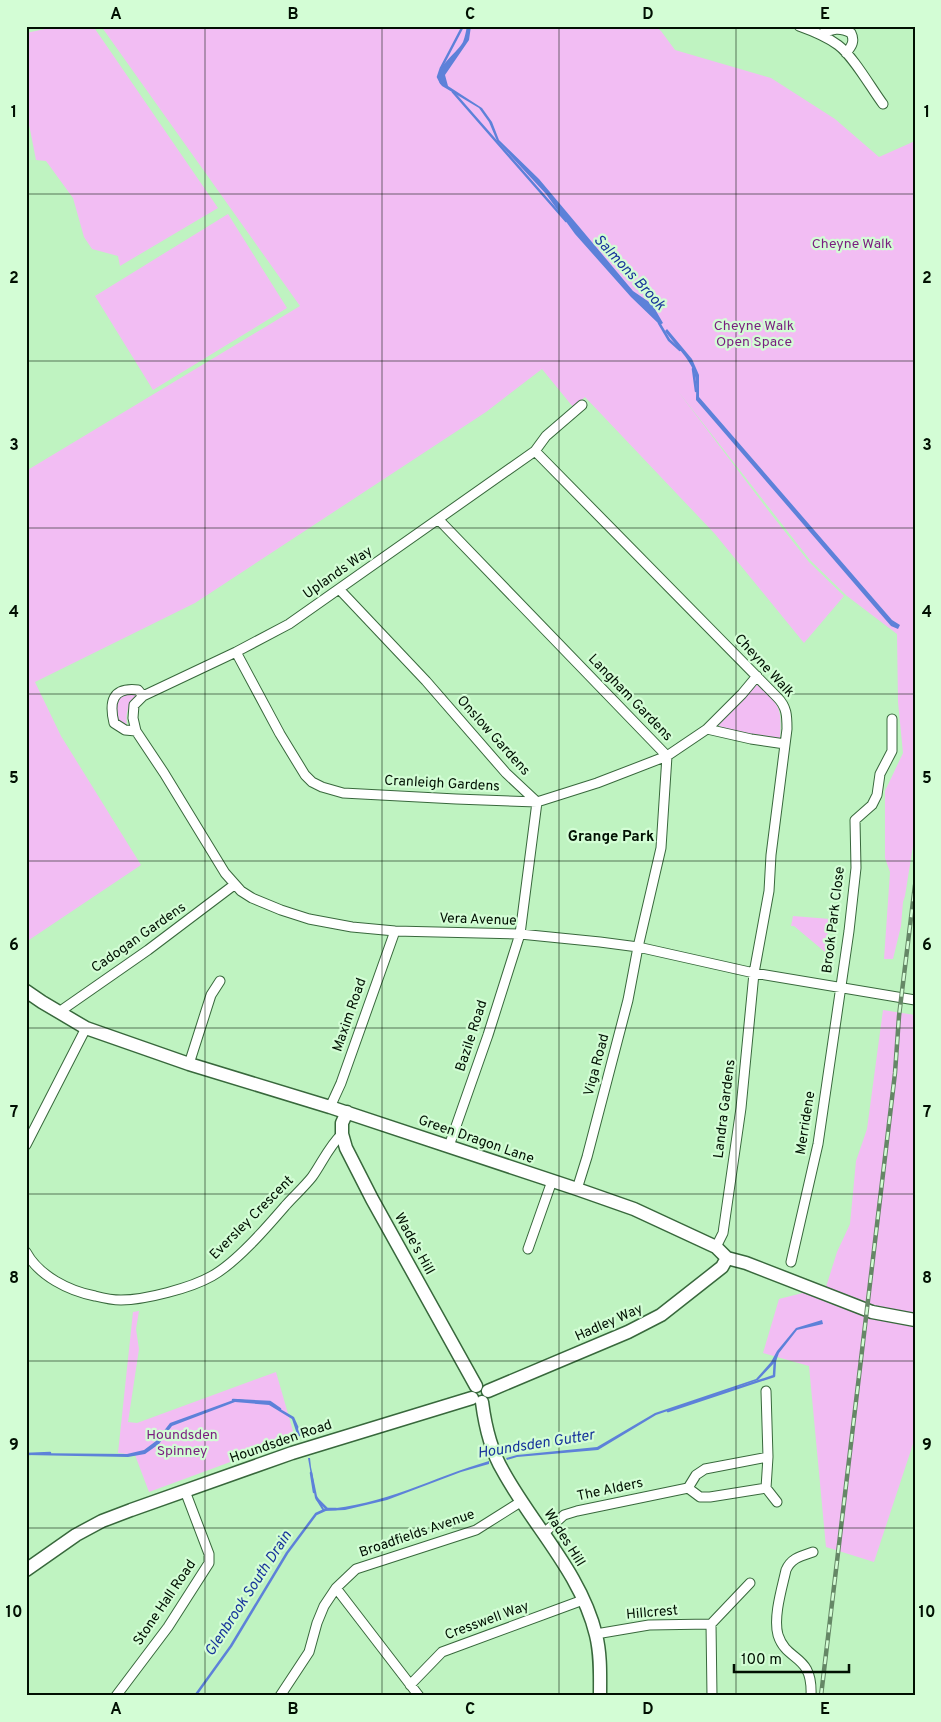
<svg xmlns="http://www.w3.org/2000/svg" width="941" height="1722" font-family="Overpass,sans-serif">
<style>
.green{fill:#f2bdf3}
.water{fill:#5d81d9}
.lines{fill:none;stroke-linecap:round;stroke-linejoin:round}
.stream{stroke:#5d81d9;stroke-width:2.5}
.street-casing{stroke:#38683c;stroke-width:11}
.secondary-casing{stroke:#38683c;stroke-width:15}
.street{stroke:#fff;stroke-width:9}
.secondary{stroke:#fff;stroke-width:12}
.rail-casing{stroke:#658766;stroke-width:4.5}
.rail{stroke:#d3fdd5;stroke-width:2.5;stroke-dasharray:8;stroke-linecap:butt}
.grid{fill:none;stroke:#011002;stroke-width:1;stroke-opacity:0.55}
.labels{text-anchor:middle;dominant-baseline:central;stroke-width:4.5;stroke-linejoin:round;paint-order:stroke}
.park-label{font-size:14px;fill:#7a1d7f;stroke:#d3fdd5}
.street-label{font-size:14px;fill:#011002;stroke:#d3fdd5}
.water-label{font-size:15px;font-style:italic;fill:#17349b;stroke:#d3fdd5}
.neighbourhood-label{font-size:15px;font-weight:bold;fill:#011002;stroke:#d3fdd5}
.neatline{fill:none;stroke:#011002;stroke-width:2}
.grid-label{font-size:16px;text-anchor:middle;font-weight:bold;fill:#011002}
</style>
<rect width="100%" height="100%" fill="#bff3c1"/>
<path class="green" d="M59,26H93L218,208L120,266L118,256L92,249L84,237L73,198L46,161L36,160L26,109V33Z
M101,26H655L661,31L675,50L771,78L835,119L879,157L915,141V833L905,896L903,902L901,926L893,959H884L890,872L885,858V791L903,753L898,702L897,634L847,596L810,560L677,390L771,514L809,562L844,596L804,643L715,534L585,397L573,407L542,369L486,412L195,603L35,682L61,736L141,865L26,942V471L300,306Z
M228,214L287,308L153,390L95,296Z
M757,683C780,706 782,706 780,739L724,729L718,725V720Z
M126,692L138,694C129,702 125,713 127,725H126C109,720 113,700 126,692Z
M793,916L830,919L825,952L794,926H791Z
M883,1010L915,1015V1438L874,1562L826,1547L809,1366L763,1353L779,1299L826,1287L837,1252L850,1224L856,1161L867,1129Z
M139,1311L136,1329L139,1349L128,1422L137,1423L276,1372L295,1438L149,1492L135,1455L118,1453L133,1312Z"/>
<path class="water" d="M467,26H471L469,40L445,75L448,86L482,108L492,122L499,140L539,179L633,291L652,304L663,323L660,325L631,297L575,234L546,194L497,141L489,122L479,108L442,86C429,70 457,54 463,42C465,37 466,31 467,26Z
M667,329L692,359L699,375V397L892,620L900,625L898,629L891,626L696,400C696,393 697,384 695,376C693,362 674,344 665,331Z
M822,1320L823,1324L797,1330L779,1353L776,1361L758,1380L656,1415L598,1450L517,1457L507,1460L506,1458L517,1455L597,1447L655,1413L756,1379L771,1362L777,1351L796,1328Z
M236,1399L270,1403L294,1417L302,1435L298,1437L292,1419L269,1405L235,1402L172,1426L159,1444L145,1454L128,1457L26,1455V1453L127,1454L144,1450L156,1441L170,1423Z
M308,1458H310L311,1467L317,1496L324,1509C382,1506 434,1477 489,1461V1464L461,1472L387,1500L345,1510L323,1511L315,1498Z"/>
<g class="lines">
<path class="stream" d="M441,83L438,77L441,68L463,26
M453,92L566,221
M659,323L669,340L680,350
M693,369L696,391
M233,1400L270,1402L280,1409
M668,1411L774,1376L775,1359
M26,1454L50,1453
M311,1473L314,1492
M317,1499L327,1509
M195,1696L231,1646L287,1553L316,1514L327,1509H336"/>
<defs>
<path id="street" d="M799,26C813,31 826,36 838,45C854,57 871,88 883,104
M821,34C833,29 839,27 851,33C855,41 852,46 846,53
M582,405L546,436L535,451L289,624L236,652L143,696L134,705L133,718L136,731L164,773L225,873L241,891L252,898L281,910L309,919L352,927L395,931L520,934L600,942L638,947L754,973L915,1000
M535,451L777,697C787,707 787,716 787,729L771,855L769,891L754,973L741,1108L723,1233L716,1247
M439,520L667,756L661,848L638,947L628,1000L587,1157L577,1189
M339,589L426,681L506,773L537,802L520,934L488,1035L449,1146
M236,652L280,734L305,775L312,782L322,787L343,793L456,799L537,802L597,783L667,756L707,729L742,694L757,676
M707,729L751,739L785,744
M136,731L125,730L114,723C109,702 112,687 138,690L143,696
M59,1012L148,950L234,885
M189,1064L211,995L220,981
M330,1107L341,1083L395,931
M26,1145L86,1028
M528,1249L552,1181
M26,1252C39,1276 69,1291 95,1296C103,1298 112,1300 121,1300C145,1300 191,1288 212,1276C237,1262 267,1227 286,1205C294,1196 304,1187 312,1177C322,1163 329,1146 342,1134
M791,1262L818,1144L849,931L856,868L855,820L872,805L877,795L880,774L892,751V719
M766,1391L768,1457
M766,1488L777,1502
M544,1533L564,1515L577,1511L688,1488L700,1497H710L766,1488L768,1457L705,1469L696,1475L688,1488
M336,1588L419,1696
M711,1624L712,1696
M596,1634L649,1625L711,1624L750,1583
M410,1685L442,1652L583,1600
M116,1696L168,1627L209,1563V1554L185,1491
M280,1696L309,1652L317,1623L324,1606L336,1588L356,1569L476,1530L522,1501
M811,1696C813,1653 787,1663 778,1635C773,1617 782,1588 786,1570C791,1558 801,1556 813,1552"/>
<path id="secondary" d="M26,991L42,1002L86,1028L189,1064L330,1107L577,1189L634,1209L716,1247L727,1258L746,1263L872,1312L915,1320
M347,1112L342,1123V1134L346,1148L372,1199L476,1386
M488,1391L628,1332L661,1315L722,1267L727,1258
M482,1402C485,1425 491,1451 503,1471C533,1526 581,1573 596,1635C601,1655 600,1676 600,1696
M26,1570L76,1535L102,1521L131,1510L292,1453L472,1398"/>
</defs>
<use href="#street" class="street-casing"/>
<use href="#secondary" class="secondary-casing"/>
<use href="#street" class="street"/>
<use href="#secondary" class="secondary"/>
<defs>
<path id="rail" d="M821,1696L895,1073L899,1016L915,885"/>
</defs>
<use href="#rail" class="rail-casing"/>
<use href="#rail" class="rail"/>
</g>
<path class="grid" d="M205,26V1696M382,26V1696M559,26V1696M736,26V1696M26,194H915M26,361H915M26,528H915M26,694H915M26,861H915M26,1028H915M26,1194H915M26,1361H915M26,1528H915"/>
<g class="labels">
<g class="park-label">
<text x="852" y="244">Cheyne Walk</text>
<text x="754" y="326">Cheyne Walk<tspan x="754" dy="16">Open Space</tspan></text>
<text x="182" y="1435">Houndsden<tspan x="182" dy="16">Spinney</tspan></text>
</g>
<g class="street-label">
<text transform="translate(338 573) rotate(-35)">Uplands Way</text>
<text transform="translate(764 666) rotate(47)">Cheyne Walk</text>
<text transform="translate(630 698) rotate(46)">Langham Gardens</text>
<text transform="translate(493 736) rotate(48)">Onslow Gardens</text>
<text transform="translate(442 784) rotate(3)">Cranleigh Gardens</text>
<text transform="translate(478 920) rotate(2)">Vera Avenue</text>
<text transform="translate(834 920) rotate(-83)">Brook Park Close</text>
<text transform="translate(139 938) rotate(-35)">Cadogan Gardens</text>
<text transform="translate(350 1015) rotate(-71)">Maxim Road</text>
<text transform="translate(472 1036) rotate(-72)">Bazile Road</text>
<text transform="translate(597 1065) rotate(-75)">Viga Road</text>
<text transform="translate(725 1109) rotate(-83)">Landra Gardens</text>
<text transform="translate(806 1123) rotate(-81)">Merridene</text>
<text transform="translate(476 1140) rotate(19)">Green Dragon Lane</text>
<text transform="translate(252 1218) rotate(-45)">Eversley Crescent</text>
<text transform="translate(414 1244) rotate(61)">Wade's Hill</text>
<text transform="translate(609 1323) rotate(-24)">Hadley Way</text>
<text transform="translate(281 1442) rotate(-19)">Houndsden Road</text>
<text transform="translate(610 1490) rotate(-12)">The Alders</text>
<text transform="translate(417 1534) rotate(-19)">Broadfields Avenue</text>
<text transform="translate(564 1538) rotate(58)">Wades Hill</text>
<text transform="translate(165 1603) rotate(-56)">Stone Hall Road</text>
<text transform="translate(652 1613) rotate(-5)">Hillcrest</text>
<text transform="translate(487 1621) rotate(-20)">Cresswell Way</text>
</g>
<g class="water-label">
<text transform="translate(629 273) rotate(47)">Salmons Brook</text>
<text transform="translate(536 1445) rotate(-9)">Houndsden Gutter</text>
<text transform="translate(249 1594) rotate(-57)">Glenbrook South Drain</text>
</g>
<g class="neighbourhood-label">
<text x="611" y="837">Grange Park</text>
</g>
</g>
<rect width="941" height="1722" fill="none" stroke="#d3fdd5" stroke-width="55"/>
<path d="M734 1664v8h115v-8" fill="none" stroke="#011002" stroke-width="2.5"/>
<text x="741" y="1664" font-size="15" fill="#011002" stroke="#d3fdd5" stroke-width="4" paint-order="stroke">100 m</text>
<rect x="28" y="28" width="886" height="1666" class="neatline"/>
<g class="grid-label">
<text x="116" y="19">A</text>
<text x="293" y="19">B</text>
<text x="470" y="19">C</text>
<text x="648" y="19">D</text>
<text x="825" y="19">E</text>
<text x="14" y="117">1</text>
<text x="927" y="117">1</text>
<text x="14" y="283">2</text>
<text x="927" y="283">2</text>
<text x="14" y="450">3</text>
<text x="927" y="450">3</text>
<text x="14" y="617">4</text>
<text x="927" y="617">4</text>
<text x="14" y="783">5</text>
<text x="927" y="783">5</text>
<text x="14" y="950">6</text>
<text x="927" y="950">6</text>
<text x="14" y="1117">7</text>
<text x="927" y="1117">7</text>
<text x="14" y="1283">8</text>
<text x="927" y="1283">8</text>
<text x="14" y="1450">9</text>
<text x="927" y="1450">9</text>
<text x="14" y="1617">10</text>
<text x="927" y="1617">10</text>
<text x="116" y="1714">A</text>
<text x="293" y="1714">B</text>
<text x="470" y="1714">C</text>
<text x="648" y="1714">D</text>
<text x="825" y="1714">E</text>
</g>
</svg>
